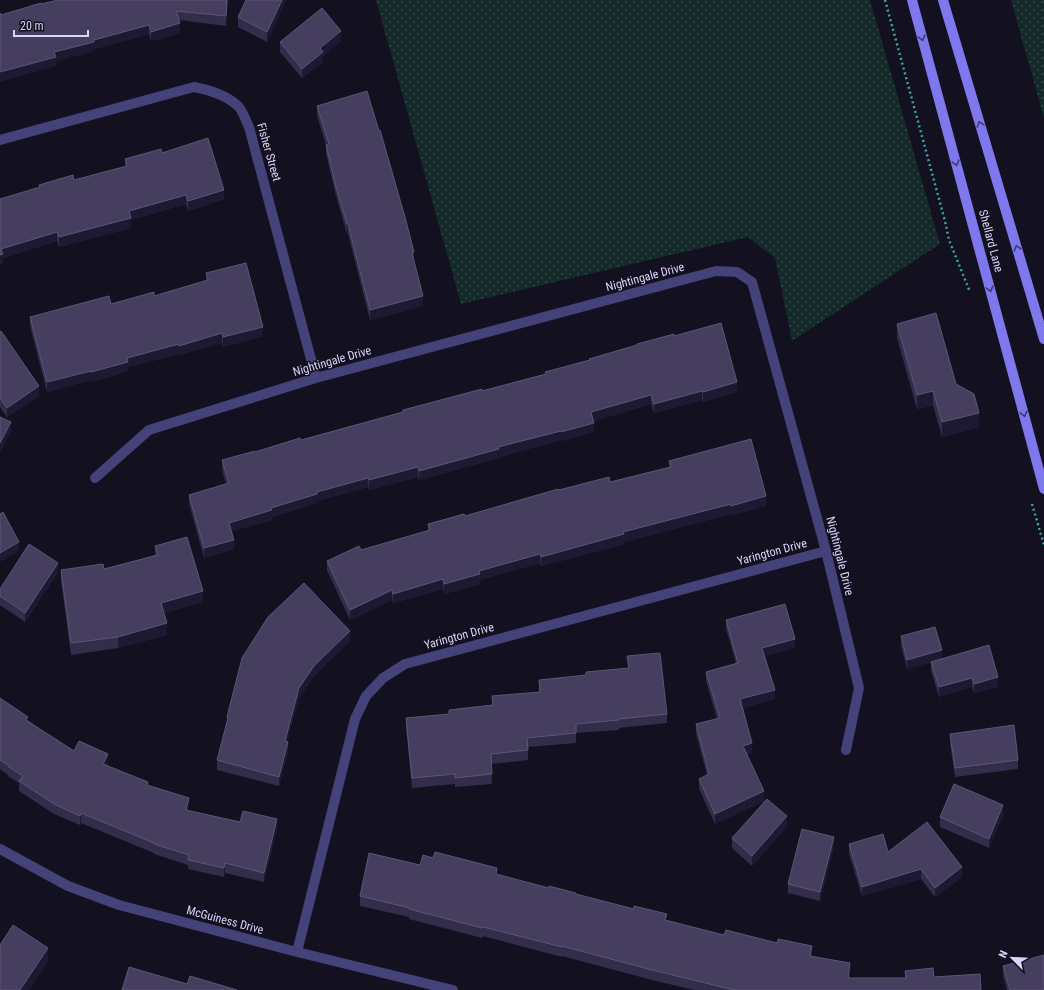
<svg xmlns="http://www.w3.org/2000/svg" width="1044" height="990" font-family="'Roboto Condensed',sans-serif">
<style>
.grass{fill:url(#grass-dots)}
.lines{fill:none;stroke-linecap:round;stroke-linejoin:round}
.path{stroke:#3ea4a1;stroke-width:2.5;stroke-dasharray:2 3;stroke-linecap:butt}
.minor{stroke:#454179;stroke-width:10}
.secondary{stroke:#7f78ed;stroke-width:10}
.wall{fill:#332c4b}
.shaded-wall{fill:#1e1932}
.building{fill:#453e5e;stroke:#5c5576}
.oneway{stroke:#3e3a72}
.labels{text-anchor:middle;dominant-baseline:central;stroke-width:3;stroke-linejoin:round;paint-order:stroke}
.street-label{font-size:12px;fill:#dad4f9;stroke:#131020}
</style>
<defs>
<pattern id="grass-dots" width="8" height="8" patternUnits="userSpaceOnUse"><rect width="8" height="8" fill="#142929"/><path d="M2 2h.1M6 6h.1" fill="none" stroke="#364749" stroke-width="1.8" stroke-linecap="round"/></pattern>
</defs>
<rect width="100%" height="100%" fill="#131020"/>
<path class="grass" d="M376,0H870L940,244L792,341L775,258L748,237L461,304Z
M1011,0H1044V118Z"/>
<g class="lines">
<path class="path" d="M885,0L945,221L949,240L970,292
M1032,504L1044,545"/>
<path class="minor" d="M0,140L194,87C210,90 227,95 239,107C243,112 246,121 249,127L316,378
M95,478L149,430L316,378L716,271L737,272L752,282L826,551L859,688L846,750
M0,849L68,886L119,905L297,952L453,990
M297,952L355,719L366,696L383,678L405,664L826,551"/>
<path class="secondary" d="M912,0L1044,489
M943,0L1044,339"/>
</g>
<path class="wall" d="M228,0L226,26L179,20L180,33L151,41L149,34L94,49V51L56,61V66L1,15L41,4Z
M286,0L267,42L238,27V17Z
M341,41L323,56V62L302,78L280,52V42Z
M317,106L414,262L423,306L370,320L348,234H347L336,196L326,154V145L317,116Z
M162,153L224,199L188,211L186,204L131,220V228L59,247L57,241L3,258V264L0,199L39,188V185L74,180L125,166V159Z
M206,273L263,336L223,347L222,343L179,355V354L128,367V371L91,382V380L47,392L30,326V317L111,304L154,296L206,280Z
M897,324L979,427L942,437L933,405L917,409L897,338Z
M0,332L39,396L7,417L0,407Z
M674,336L737,392L703,402L702,400L654,413L651,404L594,421V432L561,441V440L499,457V458L419,480L418,477L369,490L368,487L317,501V503L272,517V520L231,531L234,549L204,558L189,504V495L226,484L222,470V460L255,452L301,440L545,374V372Z
M669,461L766,506L731,515V514L624,542V544L541,566L540,563L480,580V584L444,594L443,589L393,603L392,600L350,620L327,570V561L428,530V524L465,516L559,490L610,482L669,467Z
M155,546L203,602L164,613L167,635L118,648L71,655L61,581V570L104,569L155,555Z
M58,572L25,622L0,605V589Z
M726,620L795,648L765,656L775,699L743,708L752,753L747,754L764,801L715,824L699,789V779L707,775L696,734V724L717,719L706,681V672L736,663L726,629Z
M901,636L942,659L998,687L974,693L972,687L939,697L931,671V662L907,669L901,646Z
M350,641L314,676L299,698L287,742L288,752L279,786L217,770V760L227,725V717Z
M627,656L667,714V723L619,728V730L576,733V743L528,747V760L491,764L492,784L455,787V784L412,788L406,728V718L449,714V710L492,705V696L539,692V680L586,675L628,669Z
M0,698L28,721L74,751L108,764L107,766L148,785L189,807L188,811L240,822L277,829L264,882L225,873L224,877L188,869V865L154,854V853L81,823L80,825L54,814L19,791V783L9,777L8,775L0,769Z
M950,734L1018,760V769L955,777L950,743Z
M1003,815L989,848L940,827V817Z
M787,826L752,866L732,848V838Z
M849,844L888,852L962,877L935,897L921,879L862,896L849,854Z
M834,847L820,901L788,893V884Z
M433,858L549,888L576,895L667,921L812,957L850,972V978H905V971L934,977L981,990H694L652,980L562,956V957L483,936L482,938L409,919V917L360,906V896Z
M1003,966L1044,990H1007L1003,976Z"/>
<path class="shaded-wall" d="M227,0H228L226,26V16Z
M282,0H286L267,42V32Z
M180,23V33L151,41V32Z
M149,25V34L94,49V51L56,61V66L0,82V72L54,52L94,40Z
M341,31V41L323,56V62L302,78V69L320,48Z
M224,190V199L188,211V201Z
M186,195V204L131,220V228L59,247V237L129,211Z
M347,224H348V234H347Z
M57,232V241L3,258V264H0V255L1,249Z
M414,252V262L412,253Z
M423,296V306L370,320V310Z
M263,327V336L223,347V337Z
M222,333V343L179,355V346Z
M179,344V354L128,367V371L91,382V372L127,358Z
M91,371V380L47,392V382Z
M737,382V392L703,402V392Z
M39,386V396L7,417V408Z
M702,391V400L654,413V404Z
M933,391V405L917,409V395Z
M651,395V404L591,422V412Z
M979,413V427L942,437V422Z
M11,422V432L0,453V443Z
M594,423V432L561,441V432Z
M561,431V440L499,457V458L419,480V471L498,447Z
M418,467V477L369,490V480Z
M368,478V487L317,501V503L272,517V520L229,532V523L317,492Z
M766,496V506L731,515V506Z
M731,504V514L624,542V544L541,566V557L623,532Z
M234,540V549L204,558V548Z
M19,542V551L0,562V553Z
M540,554V563L480,580V584L444,594V584L479,571Z
M58,563V572L25,622V613Z
M443,579V589L393,603V594Z
M392,590V600L350,620V610Z
M203,591V602L161,614V603Z
M167,623V635L118,648V637Z
M350,631V641L314,676L299,698L285,751V741L299,688L314,666Z
M795,639V648L762,657V648Z
M942,650V660L907,669V660Z
M998,677V687L974,693V684Z
M972,678V687L939,697V687Z
M775,690V699L740,709V699Z
M288,742V752L279,786V777Z
M752,743V753L743,755V746Z
M108,754V764L103,774V764Z
M764,791V801L715,824V814Z
M189,798V807L186,820V810Z
M1003,805V815L989,848V839Z
M81,813V823L80,825V816Z
M787,816V826L752,866V856Z
M277,819V829L264,882V873Z
M834,837V847L820,901V892Z
M225,863V873L224,877V868Z
M962,867V877L935,897V888Z
M921,869V879L862,896V887Z
M812,946V956L810,966V956Z
M48,948V962L29,990H20Z
M850,963V972L848,987V978Z"/>
<path class="building" d="M58,0H227L226,16L176,11L180,23L151,32L149,25L94,40V42L54,52L56,57L0,72V13L1,15L41,3V4Z
M246,0H282L267,32L238,17Z
M322,8L341,31L320,48L323,52L302,69L280,42Z
M367,91L379,131L380,130L405,217L414,252L412,253L423,296L370,310L348,224H347L336,187L326,145L329,144L317,106Z
M208,138L224,190L188,201L186,195L129,211L131,218L59,237L57,232L1,249L3,254L0,255V199L40,187L39,185L73,175L74,180L127,166L125,159L161,149L162,153Z
M246,263L263,327L223,337L222,333L179,346V344L127,358L128,362L91,372V371L47,382L30,317L109,296L111,304L154,292V296L208,280L206,273Z
M936,313L956,384L974,394L979,413L942,422L933,391L917,395L897,324Z
M721,323L737,382L703,392L702,391L654,404L651,395L591,412L594,423L561,432V431L498,447L499,449L419,471L418,467L369,480L368,478L317,492V494L271,508L272,510L229,523L234,540L204,548L189,495L229,483L222,460L255,451V452L300,438L301,440L403,412V410L482,389V391L546,374L545,372L590,360L589,359L637,345V344L674,334V336Z
M1,331L39,386L7,408L0,398V332Z
M0,417L11,422L0,443Z
M751,439L766,496L731,506V504L623,532L624,534L541,557L540,554L479,571L480,574L444,584L443,579L393,594L392,590L350,610L327,561L359,546L361,550L430,530L428,524L464,514L465,516L558,489L559,490L609,477L610,482L671,467L669,461Z
M3,512L19,542L0,553V514Z
M187,537L203,591L161,603L167,623L118,637L71,643L61,570L103,564L104,569L158,555L155,546Z
M29,544L58,563L25,613L0,596V589Z
M304,583L350,631L314,666L299,688L285,741L288,742L279,777L217,760L228,718L227,717L242,658L268,617Z
M785,604L795,639L762,648L775,690L740,699L752,743L743,746L764,791L715,814L699,779L709,774L696,724L720,718L706,672L738,663L726,620Z
M935,627L942,650L907,660L901,636Z
M989,645L998,677L974,684L972,678L939,687L931,662Z
M660,653L667,714L619,719V720L576,724V733L527,738L528,750L491,754L492,774L455,778V774L412,778L406,718L449,714V710L493,705L492,696L540,692L539,680L586,675V672L629,668L627,656Z
M0,698L28,717L26,720L74,751L79,741L108,754L103,764L148,782L147,785L189,798L186,810L240,822L243,811L277,819L264,873L225,863L224,868L188,860L189,855L154,844V843L81,813L80,816L54,804L19,781L23,776L9,767L8,765L0,760Z
M1014,725L1018,760L955,768L950,734Z
M954,784L1003,805L989,839L940,817Z
M767,799L787,816L752,856L732,838Z
M927,822L962,867L935,888L921,869L862,887L849,844L883,834L888,852Z
M802,829L834,837L820,892L788,884Z
M435,852L497,868L496,874L549,888V886L576,893V894L634,909V906L667,914L665,920L724,935L726,930L777,943L778,939L812,946L810,956L850,963L848,978H906L905,971L933,968L934,977L980,974L981,990H734L652,970L562,946V947L483,927L482,928L409,909L410,908L360,896L369,853L420,865L423,855L433,858Z
M13,925L48,948L20,990H0V945Z
M1044,955V990H1010L1003,966Z
M129,967L187,984L190,976L237,990H122Z"/>
<defs><path id="oneway-chevron" d="M-2-3.5L2.5 0L-2 3.5" fill="none" stroke-width="1.6" stroke-linecap="round" stroke-linejoin="round"/></defs>
<g class="oneway">
<use href="#oneway-chevron" transform="translate(922 38) rotate(75)"/>
<use href="#oneway-chevron" transform="translate(980 124) rotate(-107)"/>
<use href="#oneway-chevron" transform="translate(956 163) rotate(75)"/>
<use href="#oneway-chevron" transform="translate(1017 248) rotate(-107)"/>
<use href="#oneway-chevron" transform="translate(990 289) rotate(75)"/>
<use href="#oneway-chevron" transform="translate(1024 414) rotate(75)"/>
</g>
<g class="labels">
<g class="street-label">
<text transform="translate(269 152) rotate(74)">Fisher Street</text>
<text transform="translate(991 241) rotate(75)">Shellard Lane</text>
<text transform="translate(645 277) rotate(-15)">Nightingale Drive</text>
<text transform="translate(332 361) rotate(-16)">Nightingale Drive</text>
<text transform="translate(772 552) rotate(-15)">Yarington Drive</text>
<text transform="translate(840 556) rotate(76)">Nightingale Drive</text>
<text transform="translate(459 636) rotate(-15)">Yarington Drive</text>
<text transform="translate(225 920) rotate(15)">McGuiness Drive</text>
</g>
</g>
<g transform="translate(1012 958) rotate(294)" stroke="#131020" stroke-width="3" paint-order="stroke">
<path d="M0-3L7 15L0 10L-7 15Z" fill="#dad4f9"/>
<text y="-6" font-size="11" font-weight="bold" text-anchor="middle" fill="#dad4f9">N</text>
</g>
<path d="M14 30v6h74v-6" fill="none" stroke="#dad4f9" stroke-width="2"/>
<text x="20" y="30" font-size="12" fill="#dad4f9" stroke="#131020" stroke-width="3" paint-order="stroke">20 m</text>
</svg>
